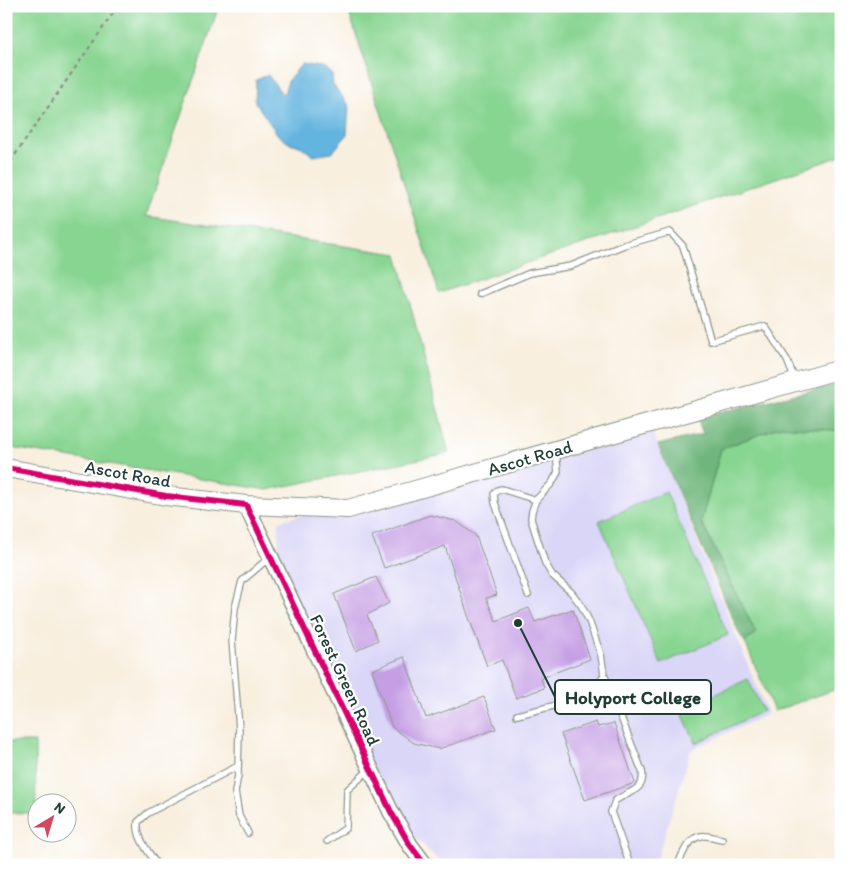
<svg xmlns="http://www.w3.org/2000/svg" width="847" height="871" font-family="Itim,sans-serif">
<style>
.built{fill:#dad6f7}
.green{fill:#88d592;stroke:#548963}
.forest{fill:#6eb67c;stroke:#467a58}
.water{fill:#64b4df;stroke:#42788a}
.building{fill:#c59ee4}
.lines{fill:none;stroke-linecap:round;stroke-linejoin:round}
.service-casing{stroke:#8c968a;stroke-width:8}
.secondary-casing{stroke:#8c968a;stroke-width:18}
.primary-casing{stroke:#8c968a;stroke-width:20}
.path{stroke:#8c968a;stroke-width:2.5;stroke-dasharray:4 4;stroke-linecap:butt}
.service{stroke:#fff;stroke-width:5.5}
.secondary{stroke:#fff;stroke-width:15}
.primary{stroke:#fff;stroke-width:18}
.cycleway-casing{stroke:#fff;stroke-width:9}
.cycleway{stroke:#d6006c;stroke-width:6}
.labels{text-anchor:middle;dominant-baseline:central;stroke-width:4.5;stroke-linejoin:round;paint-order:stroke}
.street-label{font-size:18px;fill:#1f3d34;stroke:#fff}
.leader{fill:none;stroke:#1f3d34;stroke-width:2}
.callout-dot{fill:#1f3d34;stroke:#fff;stroke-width:2}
.callout{fill:#fff;stroke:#1f3d34;stroke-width:2}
.callout-label{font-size:19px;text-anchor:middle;font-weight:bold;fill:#1f3d34}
</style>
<rect width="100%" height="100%" fill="#fff"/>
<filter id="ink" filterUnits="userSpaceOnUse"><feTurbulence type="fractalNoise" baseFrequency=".02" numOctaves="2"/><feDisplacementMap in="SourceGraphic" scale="10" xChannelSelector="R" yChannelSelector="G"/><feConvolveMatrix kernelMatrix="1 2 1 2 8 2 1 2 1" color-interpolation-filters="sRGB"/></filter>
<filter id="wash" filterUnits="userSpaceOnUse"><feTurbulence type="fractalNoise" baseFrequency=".0096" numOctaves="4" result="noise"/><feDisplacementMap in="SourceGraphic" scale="20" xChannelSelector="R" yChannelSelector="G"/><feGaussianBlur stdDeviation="1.12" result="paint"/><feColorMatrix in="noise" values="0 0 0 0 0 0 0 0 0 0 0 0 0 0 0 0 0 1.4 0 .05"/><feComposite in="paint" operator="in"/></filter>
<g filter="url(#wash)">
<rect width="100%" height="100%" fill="#f8efdf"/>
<path class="built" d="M651,428L768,714L691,750L655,865H444L397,821L293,596L278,553L279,521Z"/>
<path class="green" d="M6,6H219L146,216L397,254L449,453L267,490L6,447Z
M347,6H841V156L439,293Z
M781,426L841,431V692L839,688L774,711L745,642L756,633L701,521L721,449Z
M666,492L728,635L661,664L599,521Z
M748,679L763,711L696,743L681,711Z
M6,742H35L36,813H6Z"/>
<path class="forest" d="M841,383V431L781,426L721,449L701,522L756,633L745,642L739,633L658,445L703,434L697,418Z"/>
<path class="water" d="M302,64L326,68L332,74L333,85L349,105L347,135L332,153L313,156L302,147L287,142L278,135L255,102L256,80L268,75L283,95L289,79Z"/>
<g id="blocks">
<path class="building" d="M430,515L456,521L476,536L497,595L486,598L496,621L529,608L535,622L573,609L590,659L541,678L544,688L516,698L502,660L487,666L469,618L445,546L384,568L372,536Z
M376,577L389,603L367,615L378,640L356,651L334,594Z
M404,657L426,718L484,697L496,729L439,749L414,743L392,727L372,670Z
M596,722L598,727L614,723L635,783L585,800L561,734Z"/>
</g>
</g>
<g filter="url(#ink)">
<use href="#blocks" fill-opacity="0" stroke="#8c968a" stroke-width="1"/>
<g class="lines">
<defs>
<path id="service" d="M480,294L530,273L571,266L624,245L670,232L683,246L711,341L765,326L787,360L795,380
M528,595L495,503L494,494L498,490L502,489L536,500
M604,674L642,771C646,792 627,791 615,801L611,812L630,865
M517,715L577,700L590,694L599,686L604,674L601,655L589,621L581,605L571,592L552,575L545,563L531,519L532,511L536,500L552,483L558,472L556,453
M248,833L239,816L235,792L238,775L239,729L232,640L235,608L242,581L270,557
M327,841L346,828L347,790L370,769
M157,865C149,852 136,838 138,822L148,813L238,766
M678,865C682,855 688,838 701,836C707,835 716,838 722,839"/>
<path id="secondary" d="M246,505L391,812L410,845L425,865"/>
<path id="primary" d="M6,468L166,496L246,505L348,509L841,369"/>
</defs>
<use href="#service" class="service-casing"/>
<use href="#secondary" class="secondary-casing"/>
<use href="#primary" class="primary-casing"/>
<path class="path" d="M6,168L118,6"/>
<use href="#service" class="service"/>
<use href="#secondary" class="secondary"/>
<use href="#primary" class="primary"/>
<defs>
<path id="cycleway" d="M6,468L166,496L246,505L391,812L410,845L425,865"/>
</defs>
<use href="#cycleway" class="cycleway-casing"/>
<use href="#cycleway" class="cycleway"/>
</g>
</g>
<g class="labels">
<g class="street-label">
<text transform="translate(530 458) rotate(-16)">Ascot Road</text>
<text transform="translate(128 474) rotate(10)">Ascot Road</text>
<text transform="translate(345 680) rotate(65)">Forest Green Road</text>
</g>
</g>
<path class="leader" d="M518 623L555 697"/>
<circle class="callout-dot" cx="518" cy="623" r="5"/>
<rect class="callout" x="555" y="680" width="156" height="34" rx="5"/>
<g class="callout-label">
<text x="633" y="704">Holyport College</text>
</g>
<rect width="847" height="871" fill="none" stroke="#fff" stroke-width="25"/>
<g transform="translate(52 818) rotate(38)"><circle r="24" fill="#ffffff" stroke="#a5b1ae"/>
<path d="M0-4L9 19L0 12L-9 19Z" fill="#d1495b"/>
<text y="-8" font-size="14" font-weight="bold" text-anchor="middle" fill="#1f3d34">N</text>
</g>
</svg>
